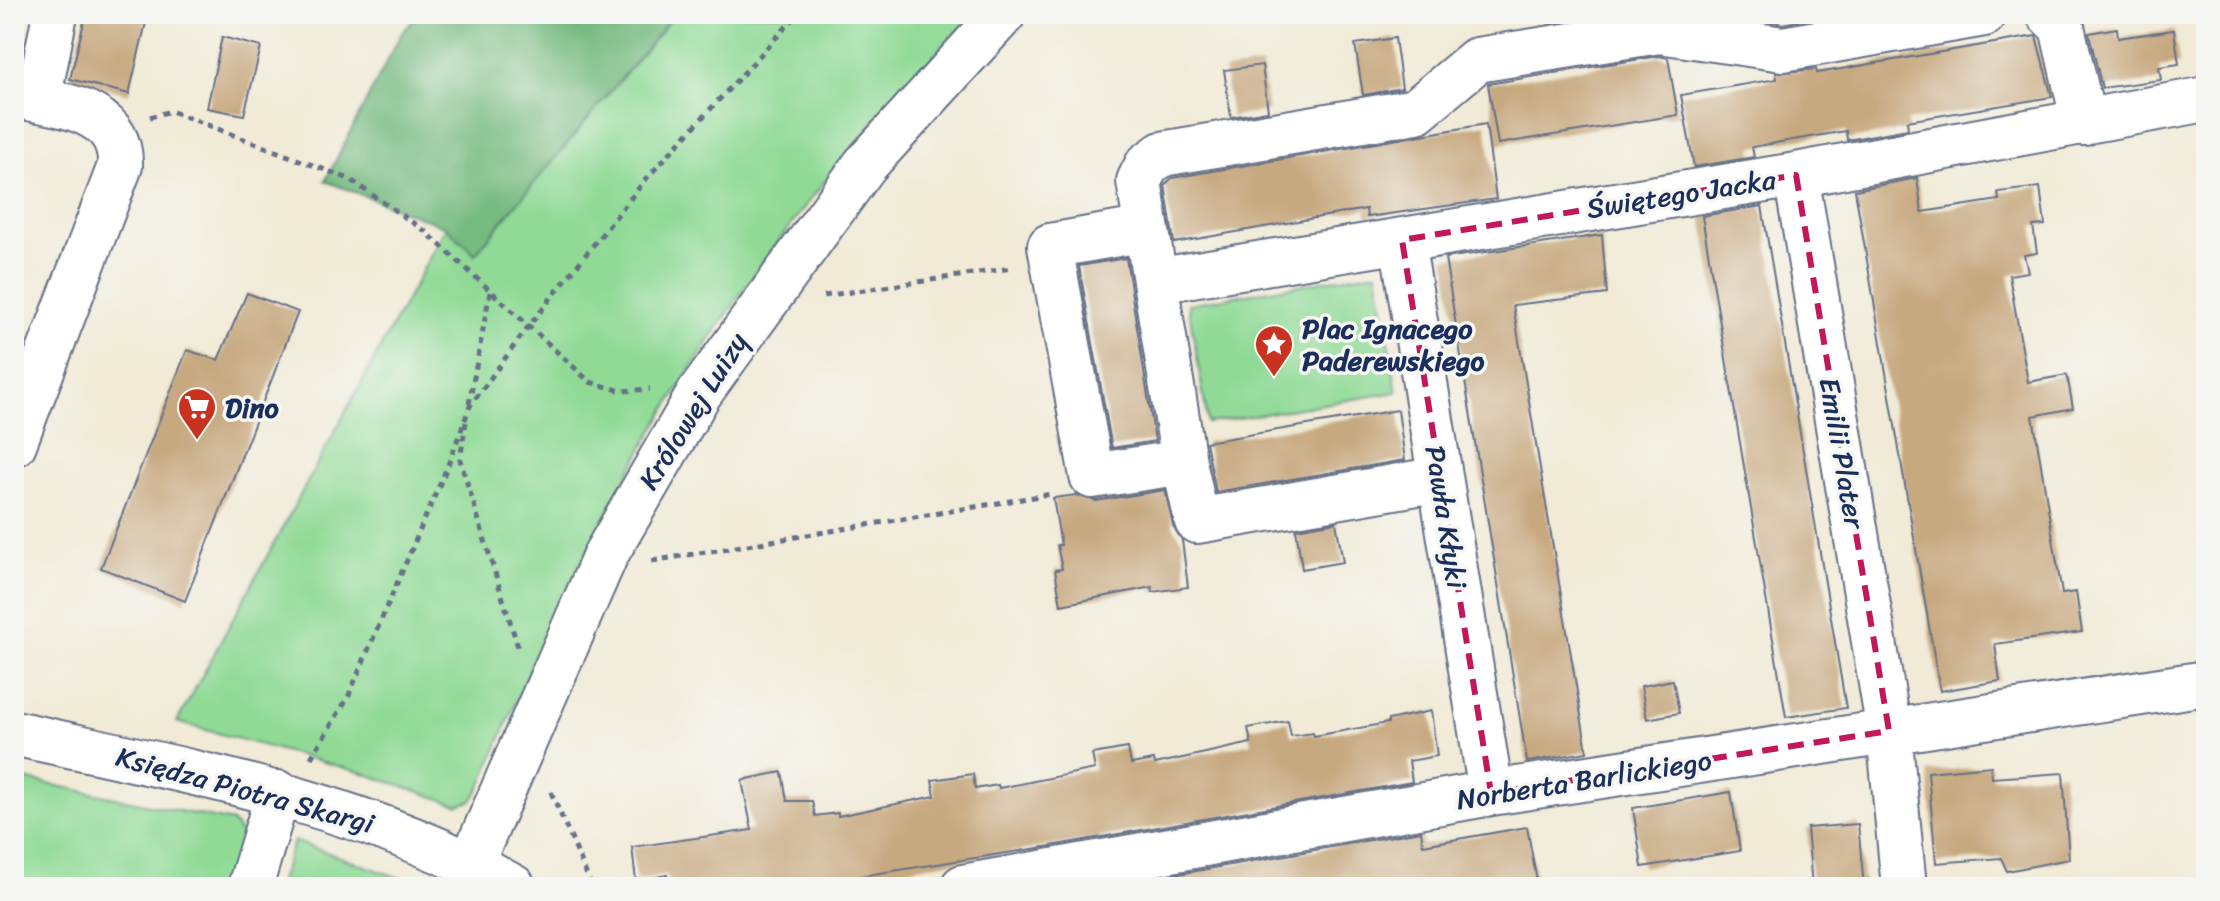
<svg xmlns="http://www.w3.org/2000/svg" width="2220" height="901" font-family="Sriracha,sans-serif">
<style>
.green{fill:#90da96;stroke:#56847a;stroke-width:2}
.forest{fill:#74ba7f;stroke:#48746e;stroke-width:2}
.building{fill:#c7a980}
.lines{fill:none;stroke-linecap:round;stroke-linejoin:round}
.minor-casing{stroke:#667088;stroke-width:48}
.path{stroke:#667088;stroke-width:5;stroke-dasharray:6 6;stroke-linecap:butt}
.minor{stroke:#fff;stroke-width:44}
.marked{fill:none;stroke:#c2185b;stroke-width:6;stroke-dasharray:16 10;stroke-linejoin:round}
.labels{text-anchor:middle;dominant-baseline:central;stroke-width:7;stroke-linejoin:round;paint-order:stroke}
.street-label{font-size:28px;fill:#1b2f5e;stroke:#f6f6f2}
.poi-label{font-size:28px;font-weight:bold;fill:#1b2f5e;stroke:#f6f6f2;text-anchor:start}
</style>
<rect width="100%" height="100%" fill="#f6f6f2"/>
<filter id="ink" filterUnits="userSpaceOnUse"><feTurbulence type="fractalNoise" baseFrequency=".0125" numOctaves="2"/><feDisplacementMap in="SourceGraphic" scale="16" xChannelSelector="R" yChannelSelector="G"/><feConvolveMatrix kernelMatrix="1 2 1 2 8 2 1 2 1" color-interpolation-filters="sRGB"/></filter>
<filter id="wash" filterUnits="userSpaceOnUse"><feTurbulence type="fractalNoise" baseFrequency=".006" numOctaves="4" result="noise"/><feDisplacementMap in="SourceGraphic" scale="32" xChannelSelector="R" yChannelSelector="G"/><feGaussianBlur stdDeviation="1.8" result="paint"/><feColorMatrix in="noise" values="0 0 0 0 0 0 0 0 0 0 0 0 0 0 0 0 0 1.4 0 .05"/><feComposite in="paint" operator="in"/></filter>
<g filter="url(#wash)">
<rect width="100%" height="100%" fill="#f0ead6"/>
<path class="green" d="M675,14H975C756,231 595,496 483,782L472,801L458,805L363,773L177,722L446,227L476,253Z
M1377,272L1397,392L1208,423L1188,304Z
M14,777L232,822L245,838L233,887H14Z
M294,841L417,884L422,887H278Z"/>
<path class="forest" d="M419,14H675L475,254L446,227L325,181L401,34Z"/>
<g id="blocks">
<path class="building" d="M86,14H148L129,94L70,79Z
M1547,14H1588V17L1548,23Z
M1766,14H1806L1807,19L1783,24L1767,21Z
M2117,28L2118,38L2174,30L2179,64L2159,67L2161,80L2102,88L2089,33Z
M2036,36L2052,97L1907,121L1908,129L1847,140L1846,131L1752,147L1754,157L1694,167L1681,95L1777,79L1776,73L1816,69L1817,73Z
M222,37L261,47L244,115L207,108Z
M1395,38L1402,88L1363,95L1355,44Z
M1659,56L1668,58L1678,115L1498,144L1488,84Z
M1262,65L1268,111L1231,117L1224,70Z
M1486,124L1496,199L1367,217L1366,209L1174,243L1165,185L1172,178Z
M1917,178L1922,212L1999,200L1998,192L2040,187L2045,225L2033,226L2037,253L2024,255L2028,272L2009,275L2028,382L2067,375L2073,408L2033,416L2062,594L2076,592L2082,632L1995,644L2000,681L1940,691L1855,190Z
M1762,206L1846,708L1786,717L1702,216Z
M1602,235L1607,294L1513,305L1587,752L1527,762L1445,258Z
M1126,258L1155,441L1112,448L1079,266Z
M247,293L298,312L185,601L101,568L187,350L218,360Z
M1398,410L1405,460L1216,492L1206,442Z
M1165,490L1173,526L1182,540L1188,587L1153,592L1152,587L1061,605L1055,570L1062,569L1057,545H1061L1053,498L1077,495L1096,501Z
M1336,522L1343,562L1302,569L1296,529Z
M1673,680L1679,713L1647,719L1641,686Z
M1431,711L1437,756L1409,761L1412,782L1045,847L792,887H669L667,875L636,881L632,847L752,830L742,781L747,779L782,772L787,801H812L815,816L838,813V816L935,796L932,780L973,774L975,789L998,785L999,788L1095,769L1092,754L1128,748L1131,764L1154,760L1155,764L1251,743L1248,728L1288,721L1291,736L1313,733L1314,736L1388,723V720Z
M1991,766L1992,778L2063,773L2069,859L2007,871L2001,858L1936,863L1928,772Z
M1731,792L1740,851L1642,867L1633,808Z
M1858,824L1864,887H1812L1807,828Z
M1527,827L1538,887H1106L1421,831L1423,845Z"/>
</g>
</g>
<g filter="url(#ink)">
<use href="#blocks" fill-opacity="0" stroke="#667088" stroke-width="2"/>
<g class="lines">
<defs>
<path id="minor" d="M2049,14L2062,27L2084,123
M14,95C59,105 122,108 120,166L14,444
M38,100L55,14
M1796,175L1889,731L1904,887
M1146,229L1050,246L1092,476L1184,462L1197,521L1440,479
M1402,240L1491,793
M1155,281L1796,175L2206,99
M1184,462L1139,181L1147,165L1162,154L1416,111L1477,60L1659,31L1783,49L1984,14
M14,733C184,771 359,801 513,887
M471,864L606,554L699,394L865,165L1003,14
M250,887L278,793
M963,887L1491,793L2206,683"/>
</defs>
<use href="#minor" class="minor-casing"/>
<path class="path" d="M150,117L171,111L349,179L425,231L590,382L622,391L650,389
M824,296L1012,268
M469,404L490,292
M466,422L460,460L518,647
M652,561L1052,494
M311,758L348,697L448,465L470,406L528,327L646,179L798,14
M551,792L592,887"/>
<use href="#minor" class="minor"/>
</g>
</g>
<path class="marked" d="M1796,175L1889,731L1491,793L1402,240Z"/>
<defs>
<symbol id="sight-pin" viewBox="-11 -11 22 30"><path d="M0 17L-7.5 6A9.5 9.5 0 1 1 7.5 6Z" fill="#c8321e" stroke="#f6f6f2"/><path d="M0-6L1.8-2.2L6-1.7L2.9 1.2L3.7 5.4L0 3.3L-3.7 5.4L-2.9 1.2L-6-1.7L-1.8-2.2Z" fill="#fff"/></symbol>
<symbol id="supermarket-pin" viewBox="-11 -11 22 30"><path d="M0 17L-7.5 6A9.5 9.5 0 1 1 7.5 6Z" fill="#c8321e" stroke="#f6f6f2"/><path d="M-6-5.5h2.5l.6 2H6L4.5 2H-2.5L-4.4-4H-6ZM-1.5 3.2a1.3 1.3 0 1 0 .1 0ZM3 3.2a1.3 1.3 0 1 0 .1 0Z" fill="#fff"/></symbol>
</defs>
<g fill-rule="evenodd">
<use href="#sight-pin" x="1252" y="322" width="44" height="60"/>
<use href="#supermarket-pin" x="175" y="385" width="44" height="60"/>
</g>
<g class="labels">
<g class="street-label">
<text transform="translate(1681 194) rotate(-9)">Świętego Jacka</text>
<text transform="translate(693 411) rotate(-58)">Królowej Luizy</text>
<text transform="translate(1842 453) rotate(80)">Emilii Plater</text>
<text transform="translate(1446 517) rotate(81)">Pawła Kłyki</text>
<text transform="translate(1584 780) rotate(-9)">Norberta Barlickiego</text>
<text transform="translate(245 790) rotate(15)">Księdza Piotra Skargi</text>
</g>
<g class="poi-label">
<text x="1302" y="328">Plac Ignacego<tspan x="1302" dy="32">Paderewskiego</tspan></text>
<text x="225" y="407">Dino</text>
</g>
</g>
<rect width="2220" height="901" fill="none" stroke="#f6f6f2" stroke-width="48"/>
</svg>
